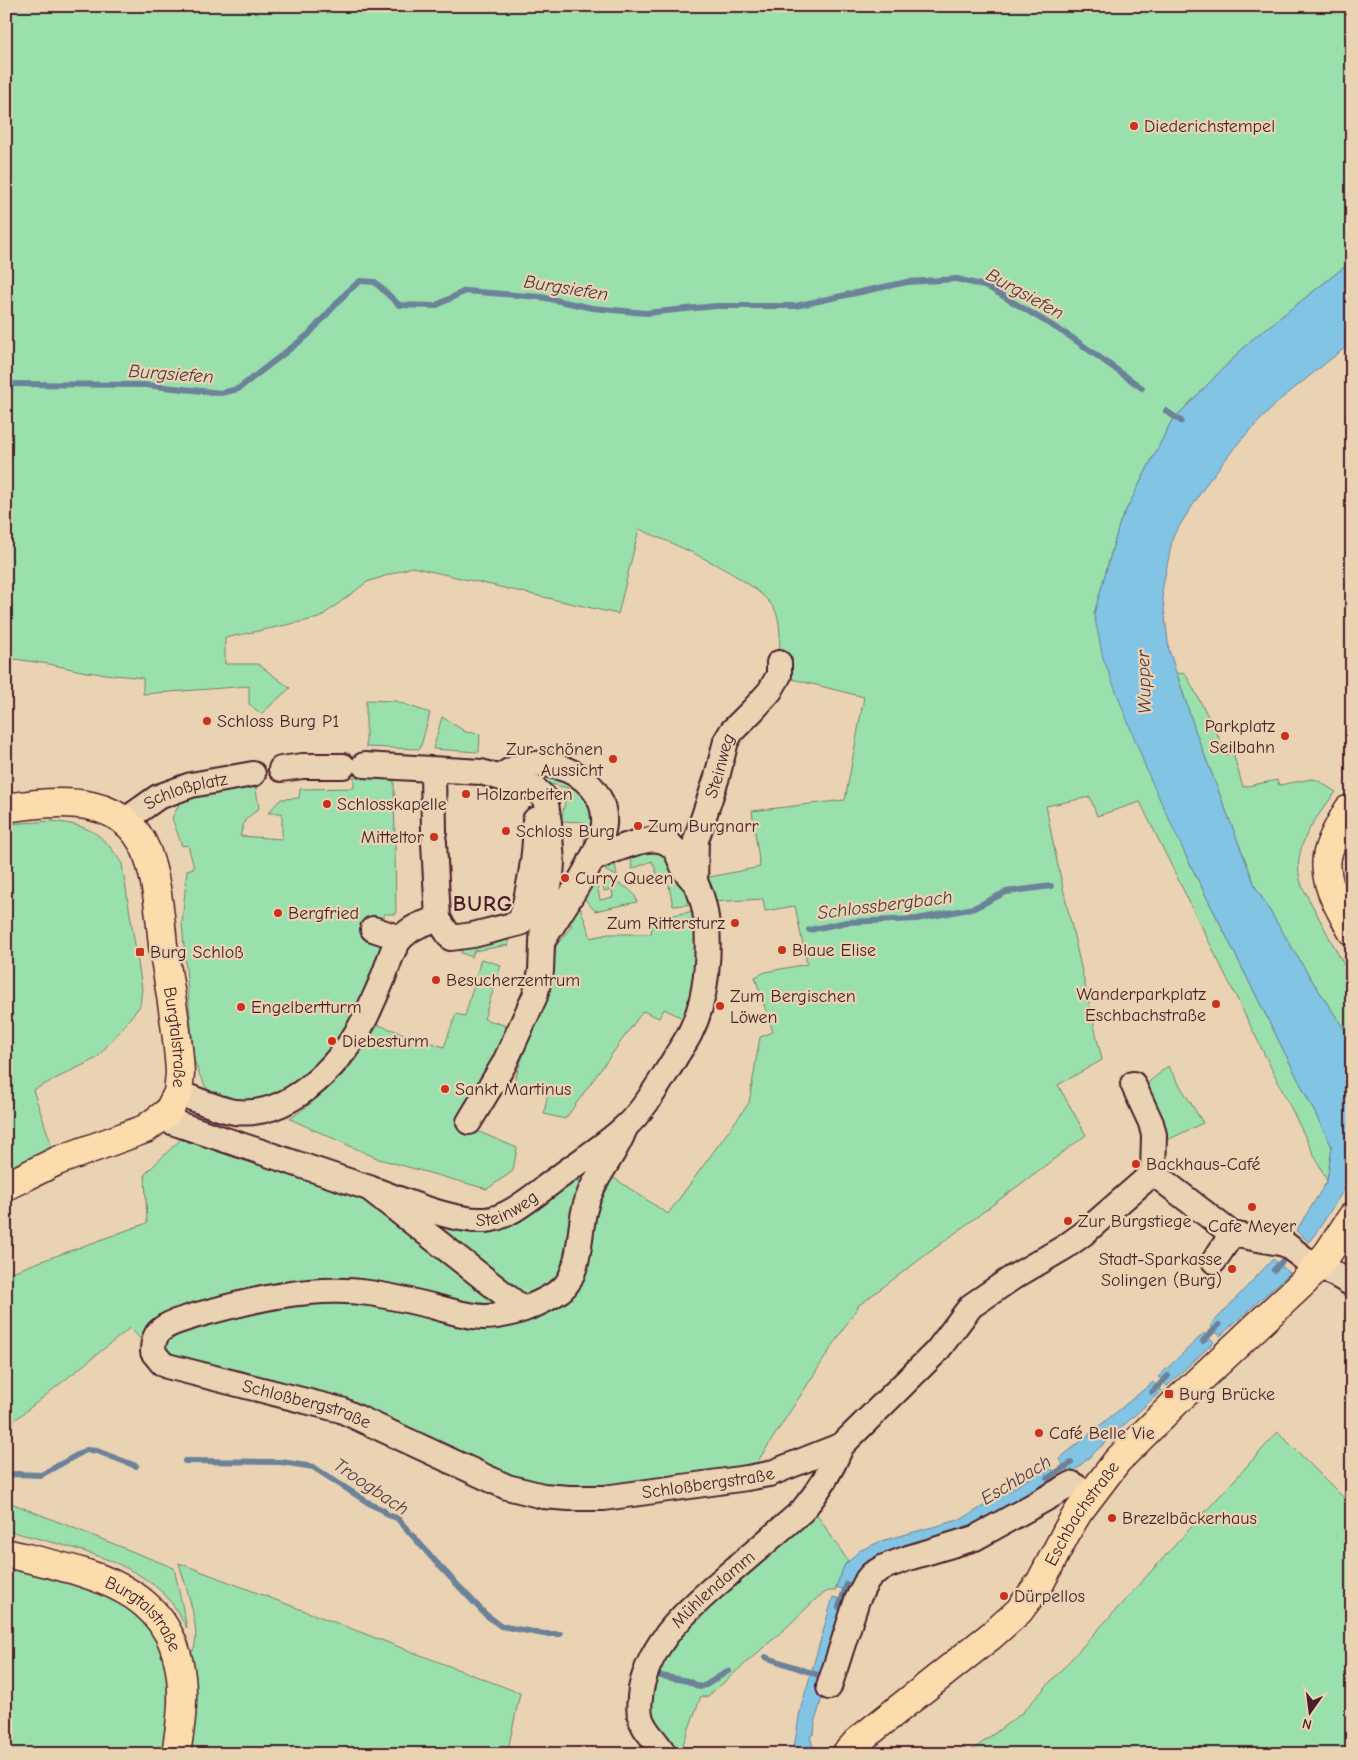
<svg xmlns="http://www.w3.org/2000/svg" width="1358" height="1760" font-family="'Comic Neue',sans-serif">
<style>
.green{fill:#9ae0ad;stroke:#72806c}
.water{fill:#82c4e3;stroke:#6c8299}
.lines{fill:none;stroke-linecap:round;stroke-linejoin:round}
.stream{stroke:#6c8299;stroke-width:6}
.minor-casing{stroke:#4a1f2b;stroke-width:28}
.major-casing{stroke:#4a1f2b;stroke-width:31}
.minor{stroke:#ead3b3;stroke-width:24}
.major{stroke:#fcdcac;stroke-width:28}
.poi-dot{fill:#c8321e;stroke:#ead3b3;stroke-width:2}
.labels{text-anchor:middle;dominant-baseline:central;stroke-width:4.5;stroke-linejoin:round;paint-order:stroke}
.poi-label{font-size:18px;fill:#4a1f2b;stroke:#ead3b3;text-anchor:start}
.street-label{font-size:18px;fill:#4a1f2b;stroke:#ead3b3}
.water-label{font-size:19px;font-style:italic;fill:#523847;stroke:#ead3b3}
.district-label{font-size:22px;font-weight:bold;letter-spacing:1px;fill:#4a1f2b;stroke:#ead3b3}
</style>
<rect width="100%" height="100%" fill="#ead3b3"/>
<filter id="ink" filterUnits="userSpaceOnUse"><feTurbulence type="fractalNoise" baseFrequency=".02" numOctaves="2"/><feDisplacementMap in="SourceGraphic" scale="10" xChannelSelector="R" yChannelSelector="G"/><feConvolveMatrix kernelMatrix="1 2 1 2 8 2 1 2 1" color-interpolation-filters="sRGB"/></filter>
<g filter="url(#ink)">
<path class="green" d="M6,6H1352V261L1249,342L1171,422L1120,522L1094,614L1186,856L1332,1147L1327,1181L1140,802L1097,816L1090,797L1046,806L1054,848L1102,1060L1058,1085L1086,1135L859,1305L747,1478L569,1498L410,1441L153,1352L130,1328L6,1427V1274L147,1223L145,1174L192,1128L486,1220L625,1128L635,1136L608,1174L668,1214L749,1103L760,1037L773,1032L755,977L765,972L807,964L795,906L765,911L763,899L713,902L705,878L760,867L752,811L845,800L864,697L792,679L785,684C783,677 780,669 779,661C779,645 782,631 777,615C767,582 671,543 639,529L618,614L412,567L367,582L319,618L225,638V664H258L290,688L261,714L249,704V686L143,694V678L86,672L49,664L7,658L6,661Z
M1185,673L1217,733L1226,755L1233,753L1243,787L1277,780L1279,785L1312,779L1317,780L1336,792C1315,819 1289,849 1302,886L1352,980V1041L1308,974L1256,888L1196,733L1177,674Z
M366,700L395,701L430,713L420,749L366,747Z
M442,717L466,732L480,734L479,752L433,749Z
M354,771L394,781L396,914H384L385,951L347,1041L301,1083L248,1105L220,1098L207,1089L200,1076L194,1060L182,923L187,870L194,868L188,845L182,846L172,818L182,799L193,798L255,783L259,808L245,820L240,836L282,839V813H268L281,799L299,798L300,789L354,788Z
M526,773L559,777L587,793L596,819L588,848H584L585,822L561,821L568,788L524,778Z
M53,821C89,826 102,832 122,864L142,988L140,1006L97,1058L33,1090L57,1161L6,1186V824Z
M638,850L664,851L695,904L673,906L668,881L656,882L658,876L652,861L632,869L631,859L615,863L617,876L606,871L605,860Z
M602,879C616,883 634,886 637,902L595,911L585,899L580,889L584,882L596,880L600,900L613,897L612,889L604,891Z
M575,902L580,907L591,938L608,934H651L653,919L699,910L691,1022L664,1009L659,1018L643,1011L565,1119L544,1114L548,1092L513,1084L551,976L556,946L572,925L564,922Z
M507,936L509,945L474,951L472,957L461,953L463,945Z
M481,959L501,965L484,1019L507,1026L492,1061L470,1128L517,1148L513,1171L487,1189L379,1159L290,1119C331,1089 353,1069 378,1025L444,1047L456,1014L465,1016Z
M1168,1066L1203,1123L1163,1142L1144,1086Z
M1278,1432L1352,1506V1754H967L1023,1712Z
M6,1501L174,1568L187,1628C180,1617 173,1602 163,1593C123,1555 58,1545 6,1530Z
M813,1509L848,1561L844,1566L835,1591H828L818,1597L788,1626L707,1697L701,1696L681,1750L675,1748L656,1729L647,1711L651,1684L671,1641Z
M6,1553L120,1588L179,1662C183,1659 189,1655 192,1652C204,1635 184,1582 179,1563L520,1693L507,1754H6Z"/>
<path class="water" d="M1352,261V342L1281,399L1240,441L1207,483L1173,536L1162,591L1169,650L1196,733L1256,888L1308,974L1352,1041V1177L1322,1224L1309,1242L1296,1231L1327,1181L1332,1147L1186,856L1149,776L1103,658L1094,614L1120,522L1171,422L1249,342Z
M1273,1259L1290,1273L1220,1336L1210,1326Z
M1204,1333L1214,1342L1167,1386L1158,1377Z
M1153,1382L1161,1391L1070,1475L1059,1459Z
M1050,1466L1061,1482L852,1592L836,1587L844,1566L859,1551L881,1541L962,1519Z
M833,1597L849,1602L815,1722L814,1734L810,1736L815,1754H793L800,1711Z"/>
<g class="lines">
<path class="stream" d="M6,384L145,385L221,393L238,389L308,335L348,291L360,281L375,282L399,305L435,306L465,291L541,297L592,308L646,313L716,306H795L907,282L957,279L988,287L1071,337L1142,388
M1166,411L1181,421
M809,930L847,922L917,919L974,908L1006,892L1051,886
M1274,1270L1289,1254
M1203,1341L1219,1325
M1152,1392L1168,1376
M185,1461L282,1462L313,1467L372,1505L383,1510L388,1515L397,1518L435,1561L485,1614L501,1626L544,1634H560
M6,1476L15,1474L41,1475L86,1450L97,1451L136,1466
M1048,1478L1071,1463
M839,1607L847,1584
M765,1657L818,1675
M661,1676L688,1681L700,1687L706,1685L728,1671"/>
<defs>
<g id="minor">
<path d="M364,765L481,772L534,788L545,798L549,823L552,862L551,876L543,917L541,971L535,996L504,1064L469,1122"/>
<path d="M281,769L303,766H343"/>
<path d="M433,770L434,832"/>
<path d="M501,777C516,763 539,761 558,767C585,774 606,795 604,824C602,853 560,912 544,939"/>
<path id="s1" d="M124,821L158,797L191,785L253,774"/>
<path d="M434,842L438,919L451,938L473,935L520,923C529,890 537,854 535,820"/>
<path id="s2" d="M695,882L696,840L717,777L726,741L732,731L753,710L770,691L779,675V663"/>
<path d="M373,929L400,938"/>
<path d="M178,1093C193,1098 220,1110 235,1112C293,1119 348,1057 369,1010C374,998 380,987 384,975C389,963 392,947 402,937C413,926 424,923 438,919"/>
<path d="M160,1118L369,1188L523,1309"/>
<path id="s3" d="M625,1128C614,1159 591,1178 584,1212C579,1234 580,1275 561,1290C540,1305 509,1317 484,1317C466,1316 449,1311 432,1306C411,1301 390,1296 369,1293C311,1285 250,1300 194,1316C183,1320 165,1323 157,1334C154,1339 153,1346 153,1352L162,1363L167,1366L341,1410L507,1487L543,1496L569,1498H604L747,1478L769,1474L842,1445L937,1351L971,1306L1012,1278L1065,1247L1083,1234L1153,1173L1154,1135L1151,1123L1133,1084"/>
<path d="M1153,1173L1232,1234L1285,1244L1306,1260L1319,1265L1352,1284"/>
<path id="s4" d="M369,1188C401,1199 451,1222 485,1220C509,1219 539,1191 559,1177C580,1161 606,1145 625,1127C646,1108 659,1083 674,1060C679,1050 687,1041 691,1031C709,995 715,920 696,884C693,879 687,875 684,869C678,856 676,843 659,840C642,837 607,853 591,860"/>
<path d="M1214,1261L1232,1234"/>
<path d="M829,1687L857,1600L867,1580L872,1574L884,1567L908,1558L975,1538L1072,1484L1090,1496"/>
<path id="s5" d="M664,1754C657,1740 642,1730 640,1715C638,1707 640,1698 641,1689C652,1635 699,1600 738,1566C759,1548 781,1529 802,1511C819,1491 832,1469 842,1445"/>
</g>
<g id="major">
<path id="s6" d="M6,808C61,799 132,794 150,862C158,889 160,917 163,945C169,987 178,1030 180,1073L178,1093L168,1112L145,1129L57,1161L6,1186"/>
<path d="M1352,810H1348C1340,825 1330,841 1327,857C1323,883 1340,909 1352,931"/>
<path id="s7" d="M6,1553C91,1574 180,1585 182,1693C183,1713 179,1734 176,1754"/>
<path id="s8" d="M846,1754L858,1741L992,1635L1019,1611L1040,1583L1068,1529L1079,1511L1117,1461L1177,1401L1305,1281L1328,1253L1352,1217"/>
</g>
</defs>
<use href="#minor" class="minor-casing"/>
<use href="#major" class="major-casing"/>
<use href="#minor" class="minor"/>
<use href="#major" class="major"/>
</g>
</g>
<g class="poi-dot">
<circle cx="1134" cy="126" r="5"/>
<circle cx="207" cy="721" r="5"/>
<circle cx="1285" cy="736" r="5"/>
<circle cx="613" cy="759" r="5"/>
<circle cx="466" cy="794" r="5"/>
<circle cx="327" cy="804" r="5"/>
<circle cx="638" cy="826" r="5"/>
<circle cx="506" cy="831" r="5"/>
<circle cx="434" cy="837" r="5"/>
<circle cx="565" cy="878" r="5"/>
<circle cx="278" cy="913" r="5"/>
<circle cx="735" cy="923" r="5"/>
<circle cx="782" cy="950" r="5"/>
<rect x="135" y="947" width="10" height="10" rx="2.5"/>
<circle cx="436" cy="980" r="5"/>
<circle cx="1216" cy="1004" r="5"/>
<circle cx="720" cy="1006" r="5"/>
<circle cx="241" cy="1007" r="5"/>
<circle cx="332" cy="1041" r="5"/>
<circle cx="445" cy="1089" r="5"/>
<circle cx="1136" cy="1164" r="5"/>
<circle cx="1252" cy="1207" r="5"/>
<circle cx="1068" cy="1221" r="5"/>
<circle cx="1232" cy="1269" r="5"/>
<rect x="1164" y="1389" width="10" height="10" rx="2.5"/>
<circle cx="1039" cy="1433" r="5"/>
<circle cx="1112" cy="1518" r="5"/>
<circle cx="1004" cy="1596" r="5"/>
</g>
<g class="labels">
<g class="poi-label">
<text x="1144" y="126">Diederichstempel</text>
<text x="217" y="721">Schloss Burg P1</text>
<text x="1275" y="726" text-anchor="end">Parkplatz<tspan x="1275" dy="21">Seilbahn</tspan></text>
<text x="603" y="749" text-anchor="end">Zur schönen<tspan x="603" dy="21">Aussicht</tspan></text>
<text x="476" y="794">Holzarbeiten</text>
<text x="337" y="804">Schlosskapelle</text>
<text x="648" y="826">Zum Burgnarr</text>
<text x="516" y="831">Schloss Burg</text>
<text x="424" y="837" text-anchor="end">Mitteltor</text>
<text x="575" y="878">Curry Queen</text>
<text x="288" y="913">Bergfried</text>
<text x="725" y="923" text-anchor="end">Zum Rittersturz</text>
<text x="792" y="950">Blaue Elise</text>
<text x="150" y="952">Burg Schloß</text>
<text x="446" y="980">Besucherzentrum</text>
<text x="1206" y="994" text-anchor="end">Wanderparkplatz<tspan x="1206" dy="21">Eschbachstraße</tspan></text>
<text x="730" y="996">Zum Bergischen<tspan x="730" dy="21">Löwen</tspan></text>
<text x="251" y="1007">Engelbertturm</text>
<text x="342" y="1041">Diebesturm</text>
<text x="455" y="1089">Sankt Martinus</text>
<text x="1146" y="1164">Backhaus-Café</text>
<text x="1078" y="1221">Zur Burgstiege</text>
<text x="1252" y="1226" text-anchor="middle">Cafe Meyer</text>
<text x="1222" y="1259" text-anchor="end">Stadt-Sparkasse<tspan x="1222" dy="21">Solingen (Burg)</tspan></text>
<text x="1179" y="1394">Burg Brücke</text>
<text x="1049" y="1433">Café Belle Vie</text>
<text x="1122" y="1518">Brezelbäckerhaus</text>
<text x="1014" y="1596">Dürpellos</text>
</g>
<g class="street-label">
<text stroke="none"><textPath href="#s2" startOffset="120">Steinweg</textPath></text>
<text stroke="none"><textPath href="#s1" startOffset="70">Schloßplatz</textPath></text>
<text stroke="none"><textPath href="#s6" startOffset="349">Burgtalstraße</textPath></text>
<text stroke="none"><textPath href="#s4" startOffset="145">Steinweg</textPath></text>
<text stroke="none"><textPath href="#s3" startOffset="780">Schloßbergstraße</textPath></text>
<text stroke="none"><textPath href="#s3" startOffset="1201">Schloßbergstraße</textPath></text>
<text stroke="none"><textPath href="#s8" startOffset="341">Eschbachstraße</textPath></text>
<text stroke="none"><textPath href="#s5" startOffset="198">Mühlendamm</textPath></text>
<text stroke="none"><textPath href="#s7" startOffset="155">Burgtalstraße</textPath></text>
</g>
<g class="water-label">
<text transform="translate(566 288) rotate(9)">Burgsiefen</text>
<text transform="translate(1025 294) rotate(29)">Burgsiefen</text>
<text transform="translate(171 374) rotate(4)">Burgsiefen</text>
<text transform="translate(1144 682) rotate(-92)">Wupper</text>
<text transform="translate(885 905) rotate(-7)">Schlossbergbach</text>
<text transform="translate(1016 1480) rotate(-31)">Eschbach</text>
<text transform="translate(371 1487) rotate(34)">Troogbach</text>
</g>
<g class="district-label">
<text x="483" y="904">BURG</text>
</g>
</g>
<rect width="1358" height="1760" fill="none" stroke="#ead3b3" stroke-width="25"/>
<rect x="12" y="12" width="1333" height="1735" fill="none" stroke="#4a1f2b" stroke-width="2" filter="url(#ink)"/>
<g transform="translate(1310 1712) rotate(194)" stroke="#ead3b3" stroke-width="4" paint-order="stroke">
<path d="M0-4L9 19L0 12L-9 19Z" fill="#4a1f2b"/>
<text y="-8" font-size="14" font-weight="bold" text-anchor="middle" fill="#4a1f2b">N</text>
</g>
</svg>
